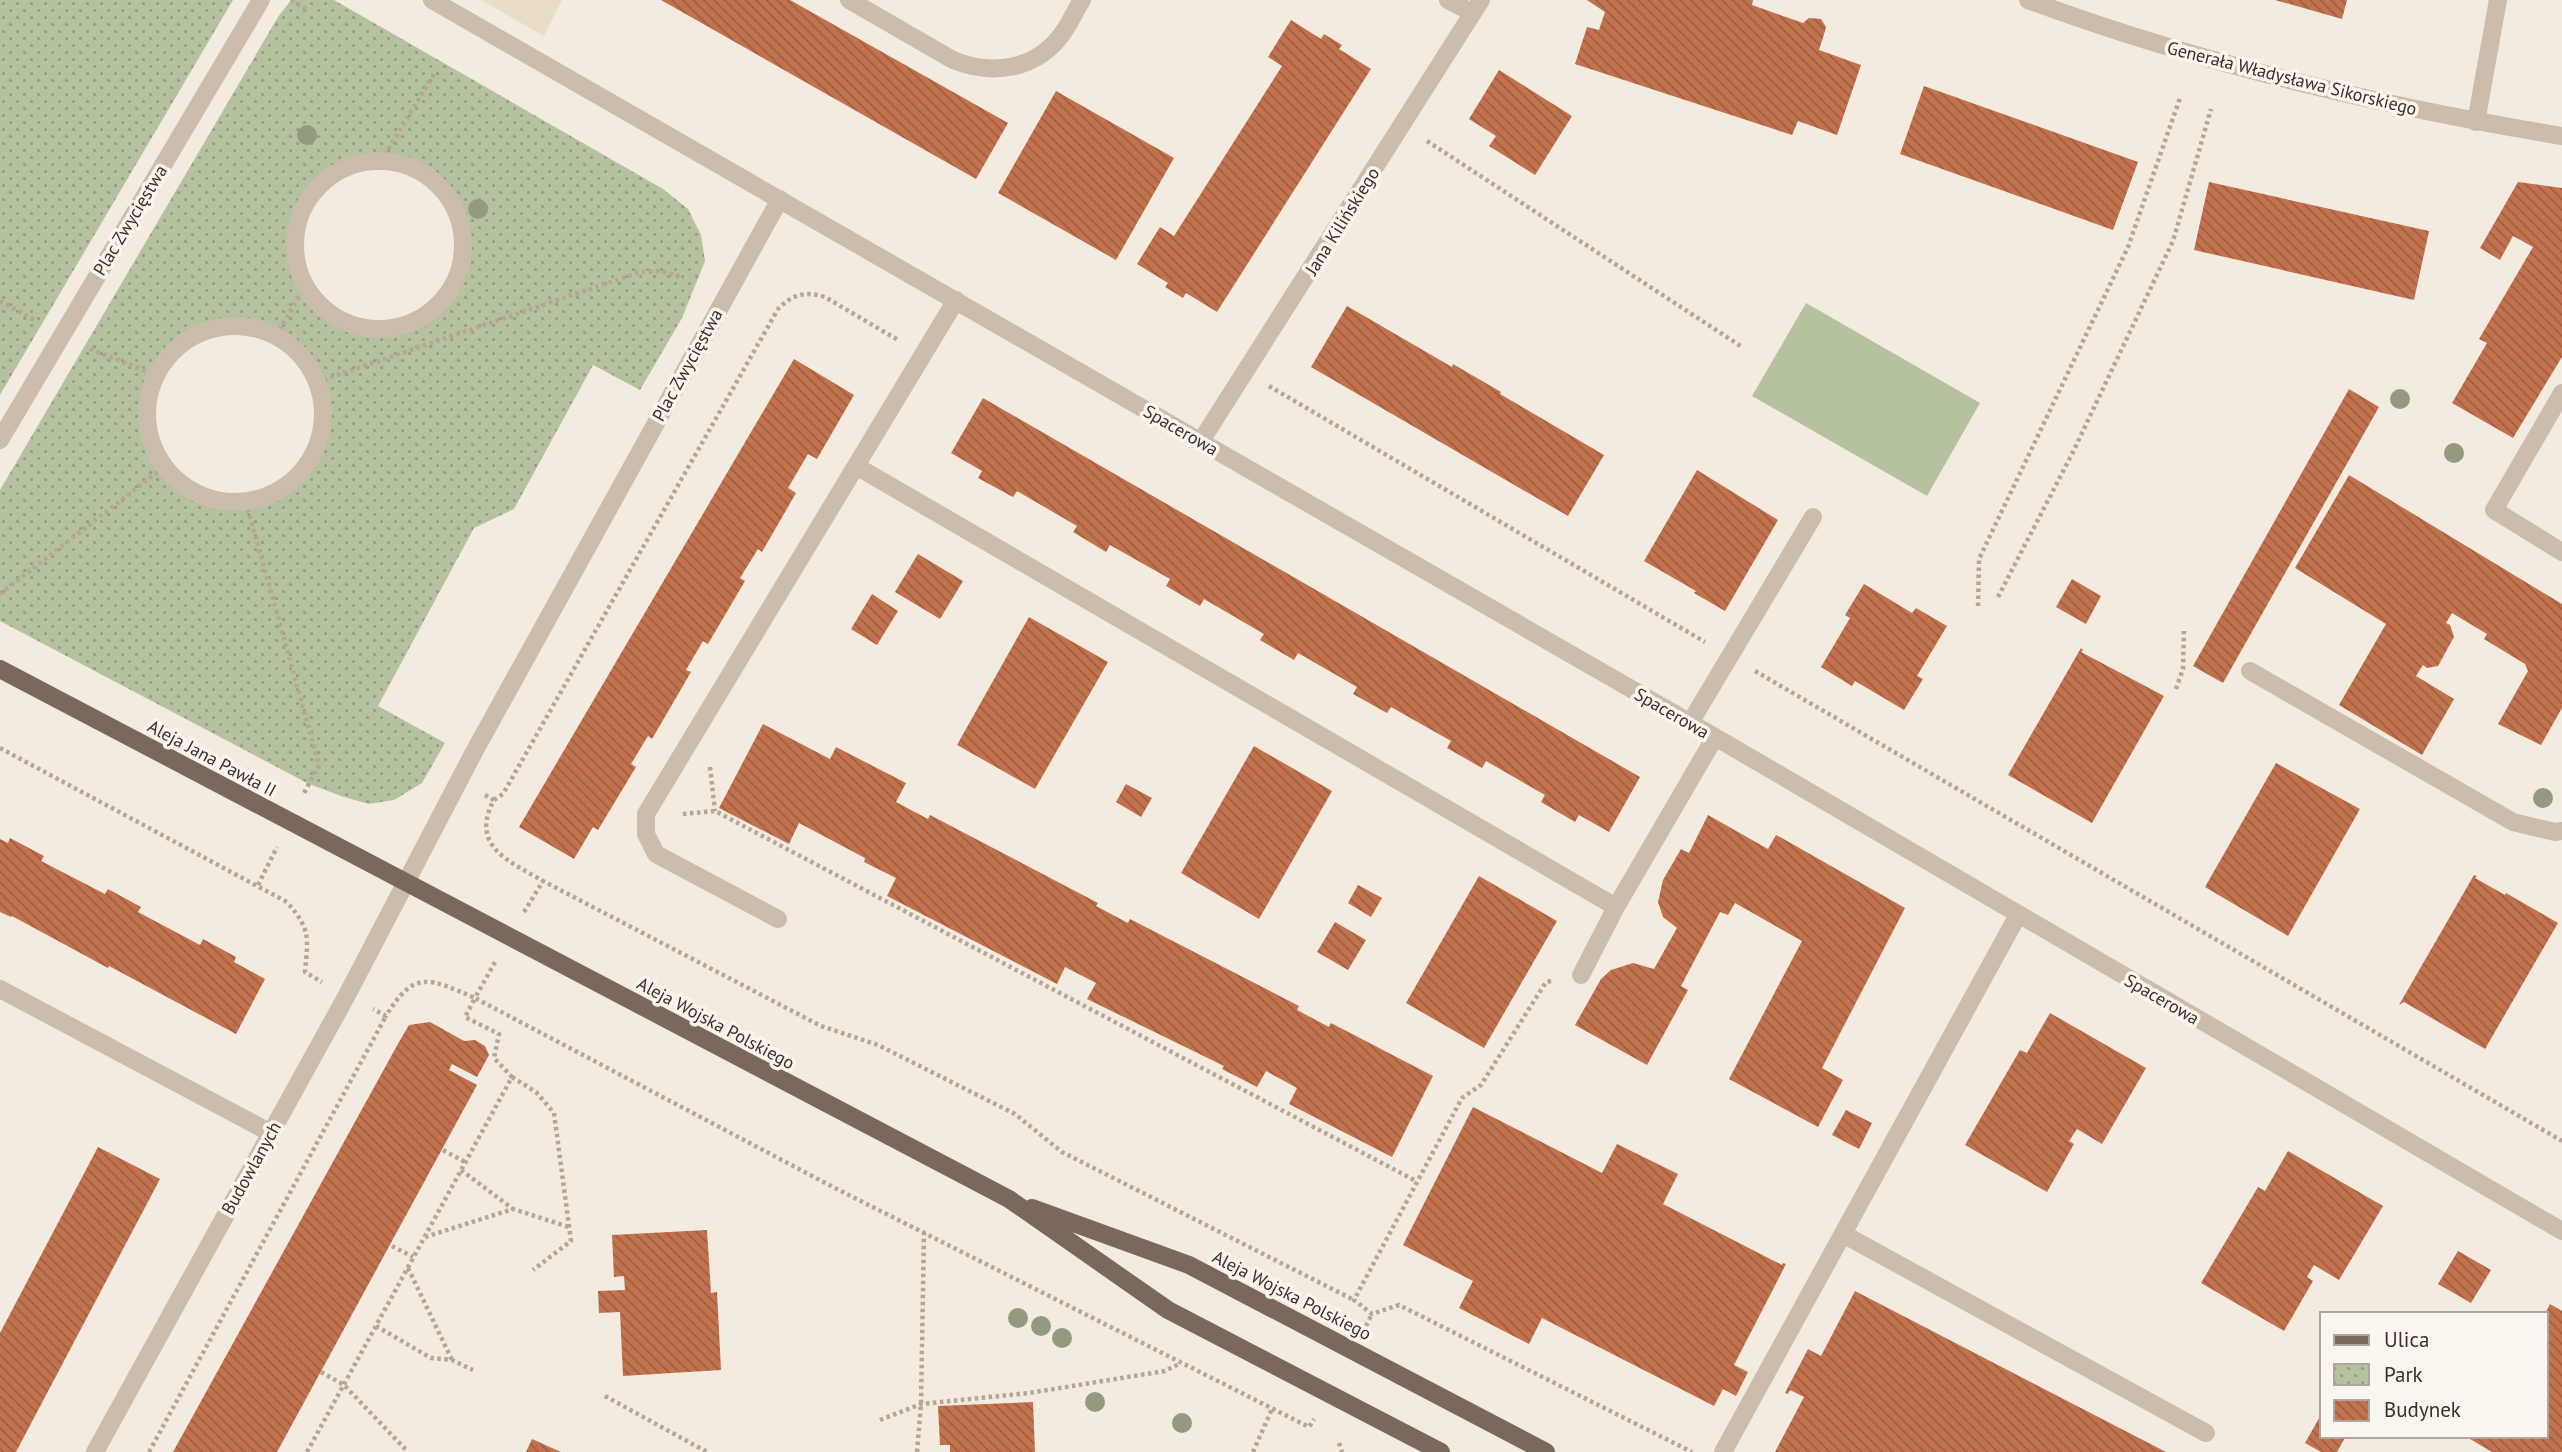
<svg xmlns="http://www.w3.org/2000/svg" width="2562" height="1452" font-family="'PT Sans',sans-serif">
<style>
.grass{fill:#b4c2a0}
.park{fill:url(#park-dots);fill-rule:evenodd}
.plaza{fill:#eaddc8}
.building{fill:url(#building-back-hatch)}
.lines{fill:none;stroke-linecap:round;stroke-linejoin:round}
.path{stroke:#b7a696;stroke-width:4.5;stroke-dasharray:3.5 3.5;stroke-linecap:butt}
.minor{stroke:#cbbcac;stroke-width:18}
.major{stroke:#7a685c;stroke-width:18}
.tree{fill:#949a7f}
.labels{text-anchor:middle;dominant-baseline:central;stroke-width:7;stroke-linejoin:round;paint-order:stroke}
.street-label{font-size:18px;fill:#39302b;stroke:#faf5ed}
</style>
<defs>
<pattern id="park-dots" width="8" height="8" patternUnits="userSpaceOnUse" patternTransform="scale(1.75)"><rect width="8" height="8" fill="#b4c2a0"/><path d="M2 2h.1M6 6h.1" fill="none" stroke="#939e83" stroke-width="1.8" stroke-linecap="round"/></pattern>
<pattern id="building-back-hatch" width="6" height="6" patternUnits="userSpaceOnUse" patternTransform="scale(1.75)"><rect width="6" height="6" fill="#c3724e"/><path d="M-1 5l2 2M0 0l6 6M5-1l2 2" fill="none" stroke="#9f5e41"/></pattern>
</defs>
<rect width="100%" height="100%" fill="#f3ebe0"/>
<path class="grass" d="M1806,303L1980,403L1927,496L1752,396Z"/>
<path class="park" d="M0,0H233L0,395Z
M291,0H334L663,189L688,209L701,235L705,261L682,318L640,390L593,365L514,509L474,528L378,706L445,743L422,783L394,800L369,804L344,797L309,784L0,621V490L278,17ZM381,161C503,174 481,340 369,328C344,326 322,311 308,290C291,264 290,230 306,204C322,175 349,163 381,161ZM230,326C363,331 342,513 230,501C206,499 185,490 169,472C119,413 158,337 230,326Z"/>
<path class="plaza" d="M481,0H562L544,36Z"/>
<path class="building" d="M661,0H790L1008,123L976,179Z
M1587,0H1753L1752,5L1803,23L1809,18L1821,19L1826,27L1825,31L1819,50L1861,65L1837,135L1798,121L1792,135L1575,64L1587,27L1599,30L1605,12Z
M2275,0H2347L2342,19Z
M1291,20L1321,39L1324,34L1342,45L1339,49L1371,69L1217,312L1186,293L1183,298L1165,287L1168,283L1137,264L1160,227L1174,236L1282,66L1268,57Z
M1499,70L1572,116L1535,175L1489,146L1496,136L1469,119Z
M1924,86L2138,162L2113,230L1900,154Z
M1056,91L1174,158L1116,260L998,193Z
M2209,182L2429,231L2414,300L2194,250Z
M2518,182L2562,188V357L2513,438L2452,403L2487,343L2479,339L2533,247L2513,236L2500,260L2480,248Z
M1347,306L1452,367L1453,364L1501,392L1500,394L1604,455L1568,516L1311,367Z
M794,359L854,395L817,459L808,454L788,488L796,493L762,552L758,549L740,578L745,581L708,644L703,641L686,670L691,672L652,739L648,736L631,764L636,767L598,830L593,827L574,859L519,827Z
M2349,389L2379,407L2223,683L2193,666Z
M983,398L1640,777L1609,832L1579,815L1575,822L1541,802L1545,795L1486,761L1482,768L1447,748L1451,741L1391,707L1387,713L1353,694L1357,687L1298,653L1294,660L1260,640L1264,634L1204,599L1200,606L1166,586L1170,579L1110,545L1106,552L1073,532L1077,526L1017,491L1013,497L978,478L982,471L951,453Z
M1697,470L1778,520L1725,611L1694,593L1696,591L1644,561Z
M2349,475L2562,604V708L2541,745L2498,724L2528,671L2525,664L2484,639L2487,634L2452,613L2446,623L2450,625L2454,637L2438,666L2427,668L2423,665L2416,676L2454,699L2422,755L2339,705L2386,624L2295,568Z
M918,554L963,581L940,619L895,592Z
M2072,579L2101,596L2086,624L2056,607Z
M1864,584L1912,613L1916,608L1947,626L1917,676L1923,679L1904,710L1855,681L1852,686L1821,667L1850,618L1845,615Z
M872,594L898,611L877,645L851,629Z
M1029,617L1108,662L1035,789L957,745Z
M2081,648L2083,650L2081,652L2164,696L2092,823L2008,775Z
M763,724L830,759L836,747L906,783L896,802L928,819L930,815L1098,903L1096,906L1113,915L1128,923L1130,919L1299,1006L1297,1010L1329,1027L1331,1023L1433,1076L1392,1157L1289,1104L1297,1088L1266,1071L1257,1087L1222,1069L1224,1066L1087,999L1096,983L1065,967L1057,984L887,896L896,878L864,862L865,858L799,823L789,844L719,808Z
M1254,746L1332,791L1259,919L1181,873Z
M2276,763L2360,809L2288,936L2205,887Z
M1126,784L1152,798L1141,817L1116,802Z
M1708,815L1768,849L1776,835L1780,837L1905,908L1822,1068L1843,1080L1818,1127L1729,1079L1802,941L1735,903L1728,915L1720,912L1681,986L1688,990L1647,1065L1575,1025L1601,979L1611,970L1633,963L1654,969L1677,928L1663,917L1658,902L1663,880L1681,849L1689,853Z
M10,838L44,856L41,861L105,894L108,889L141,907L138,912L200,945L203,939L236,957L234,962L265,979L236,1034L109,966L108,968L12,916L11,917L0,912V839L8,843Z
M2474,875L2477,876L2475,878L2505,895L2506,893L2558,923L2485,1049L2404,1002L2399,1005Z
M1479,876L1557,921L1484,1048L1406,1003Z
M1358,885L1382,898L1371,917L1348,903Z
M1335,922L1366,940L1348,970L1317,952Z
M2050,1013L2146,1068L2102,1144L2077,1129L2069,1141L2074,1144L2047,1192L1965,1145L2020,1050L2027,1053Z
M430,1022L464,1041L475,1040L485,1046L489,1055L477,1077L452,1064L449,1070L477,1085L277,1452H173L399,1042L409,1025Z
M1473,1107L1602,1173L1617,1144L1678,1174L1663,1204L1782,1265L1783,1263L1786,1264L1734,1365L1748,1372L1736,1396L1723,1389L1714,1406L1542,1318L1529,1344L1459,1308L1473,1281L1403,1245Z
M1846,1110L1872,1123L1859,1149L1832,1135Z
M98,1147L160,1179L16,1452H0V1333Z
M2288,1151L2383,1206L2339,1280L2314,1265L2307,1277L2313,1281L2284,1331L2201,1283L2258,1187L2265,1191Z
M707,1230L711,1293L717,1292L721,1370L623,1376L620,1312L599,1313L598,1291L625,1290L624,1276L614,1277L612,1235Z
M2458,1251L2491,1270L2471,1303L2438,1284Z
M1855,1291L2166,1452H1775L1804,1397L1790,1390L1788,1394L1785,1393L1808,1349L1821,1356Z
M2550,1304L2562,1311V1452H2492L2465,1436H2546L2545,1314Z
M1033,1402L1035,1452H950V1445H940L938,1406Z
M2322,1413V1436H2346L2337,1452H2321L2305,1443Z
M532,1439L561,1452H526Z"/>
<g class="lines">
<path class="path" d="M291,0L306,9
M1427,141L1742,347
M381,161L434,74
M0,301L36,321
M276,336L305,286
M90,349L156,375
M317,382L640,272L662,271L684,278
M1269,386L1705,642
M246,502L319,765L303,795
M0,594L165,466
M1998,597L2072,454L2173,241L2211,109
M1978,606L1979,559L2128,247L2180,98
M1755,671L2562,1141
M2176,689L2183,669L2184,631
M0,748L287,902C311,930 308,937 305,972L322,982
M710,767L715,811
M485,795L494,800C469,846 509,861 543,881
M494,800L503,794L778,309C793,294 805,291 825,297L898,340
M683,814L715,811L1416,1181
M258,885L277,847
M524,912L543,881L821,1026L878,1045L1015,1114L1062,1152L1354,1300
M495,962L475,998L833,1187L1309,1427L1314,1419
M1551,981L1546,982L1481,1085L1462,1098L1354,1300L1372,1314L1399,1305L1692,1452
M512,1077L536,1092L554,1113L571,1241L533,1270
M443,1150L465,1162
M461,1170L513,1209
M425,1237L513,1209L569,1227
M392,1246L413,1257
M408,1268L452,1360
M376,1326L431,1358L452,1360L473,1370
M1366,1326L1372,1314
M321,1372L344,1385L408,1452
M605,1396L707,1452
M880,1420L921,1404L1029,1393L1165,1371L1181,1363
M1339,1443L1342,1452
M149,1452L386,1016
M307,1452L512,1077L494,1058L499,1034L465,1017L475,998C430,979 415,968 386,1016L373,1009
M917,1452L921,1404L924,1233
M1253,1452L1272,1409"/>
<path class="minor" d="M432,0L1715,737L2562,1231
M849,0L953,60C992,76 1036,70 1062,34C1070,23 1075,11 1082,0
M1448,0L1473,13
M2028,0C2200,64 2381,106 2562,136
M2476,122L2498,0
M295 245a84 84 0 1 1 168 0a84 84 0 1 1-168 0Z
M147 414a88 88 0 1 1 176 0a88 88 0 1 1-176 0Z
M2562,393L2494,510L2562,552
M0,440L261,0
M1201,441L1481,0
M856,466L1616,907
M2250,671L2513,822L2555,832L2562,831
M1690,723L1813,517
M778,919L656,854L646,834V814L956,300
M1581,975L1616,907L1715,737
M0,989L271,1133
M1843,1234L2206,1433
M95,1452L347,995L474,752L780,199
M1723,1452L2018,915"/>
<path class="major" d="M0,669L1009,1199L1168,1310L1441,1452
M1032,1208L1189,1265L1546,1452"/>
</g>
<g class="tree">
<circle cx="307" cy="135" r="10"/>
<circle cx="478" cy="209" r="10"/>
<circle cx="2400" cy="399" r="10"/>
<circle cx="2454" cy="453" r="10"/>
<circle cx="2543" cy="798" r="10"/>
<circle cx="1018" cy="1318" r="10"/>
<circle cx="1041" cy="1326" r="10"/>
<circle cx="1062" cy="1338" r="10"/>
<circle cx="1095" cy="1402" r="10"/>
<circle cx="1182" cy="1423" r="10"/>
</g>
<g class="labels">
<g class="street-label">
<text transform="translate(2292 78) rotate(14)">Generała Władysława Sikorskiego</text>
<text transform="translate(130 220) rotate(-59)">Plac Zwycięstwa</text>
<text transform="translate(1342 221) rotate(-58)">Jana Kilińskiego</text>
<text transform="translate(687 365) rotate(-61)">Plac Zwycięstwa</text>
<text transform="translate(1181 430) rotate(30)">Spacerowa</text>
<text transform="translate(1672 713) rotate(30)">Spacerowa</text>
<text transform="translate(212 758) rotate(28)">Aleja Jana Pawła II</text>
<text transform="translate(2162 999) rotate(30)">Spacerowa</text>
<text transform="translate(716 1023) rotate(28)">Aleja Wojska Polskiego</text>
<text transform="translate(251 1168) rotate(-61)">Budowlanych</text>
<text transform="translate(1292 1295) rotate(27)">Aleja Wojska Polskiego</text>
</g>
</g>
<rect x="2320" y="1312" width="228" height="126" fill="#faf5ed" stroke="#ada69f" stroke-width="2"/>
<rect x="2334" y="1335" width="35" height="10" fill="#7a685c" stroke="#ada69f" stroke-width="2"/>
<text x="2384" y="1347" font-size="21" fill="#39302b">Ulica</text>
<rect x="2334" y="1364" width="35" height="21" fill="url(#park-dots)" stroke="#ada69f" stroke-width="2"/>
<text x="2384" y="1382" font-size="21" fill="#39302b">Park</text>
<rect x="2334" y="1400" width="35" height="21" fill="url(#building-back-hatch)" stroke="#ada69f" stroke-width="2"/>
<text x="2384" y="1417" font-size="21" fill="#39302b">Budynek</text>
</svg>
